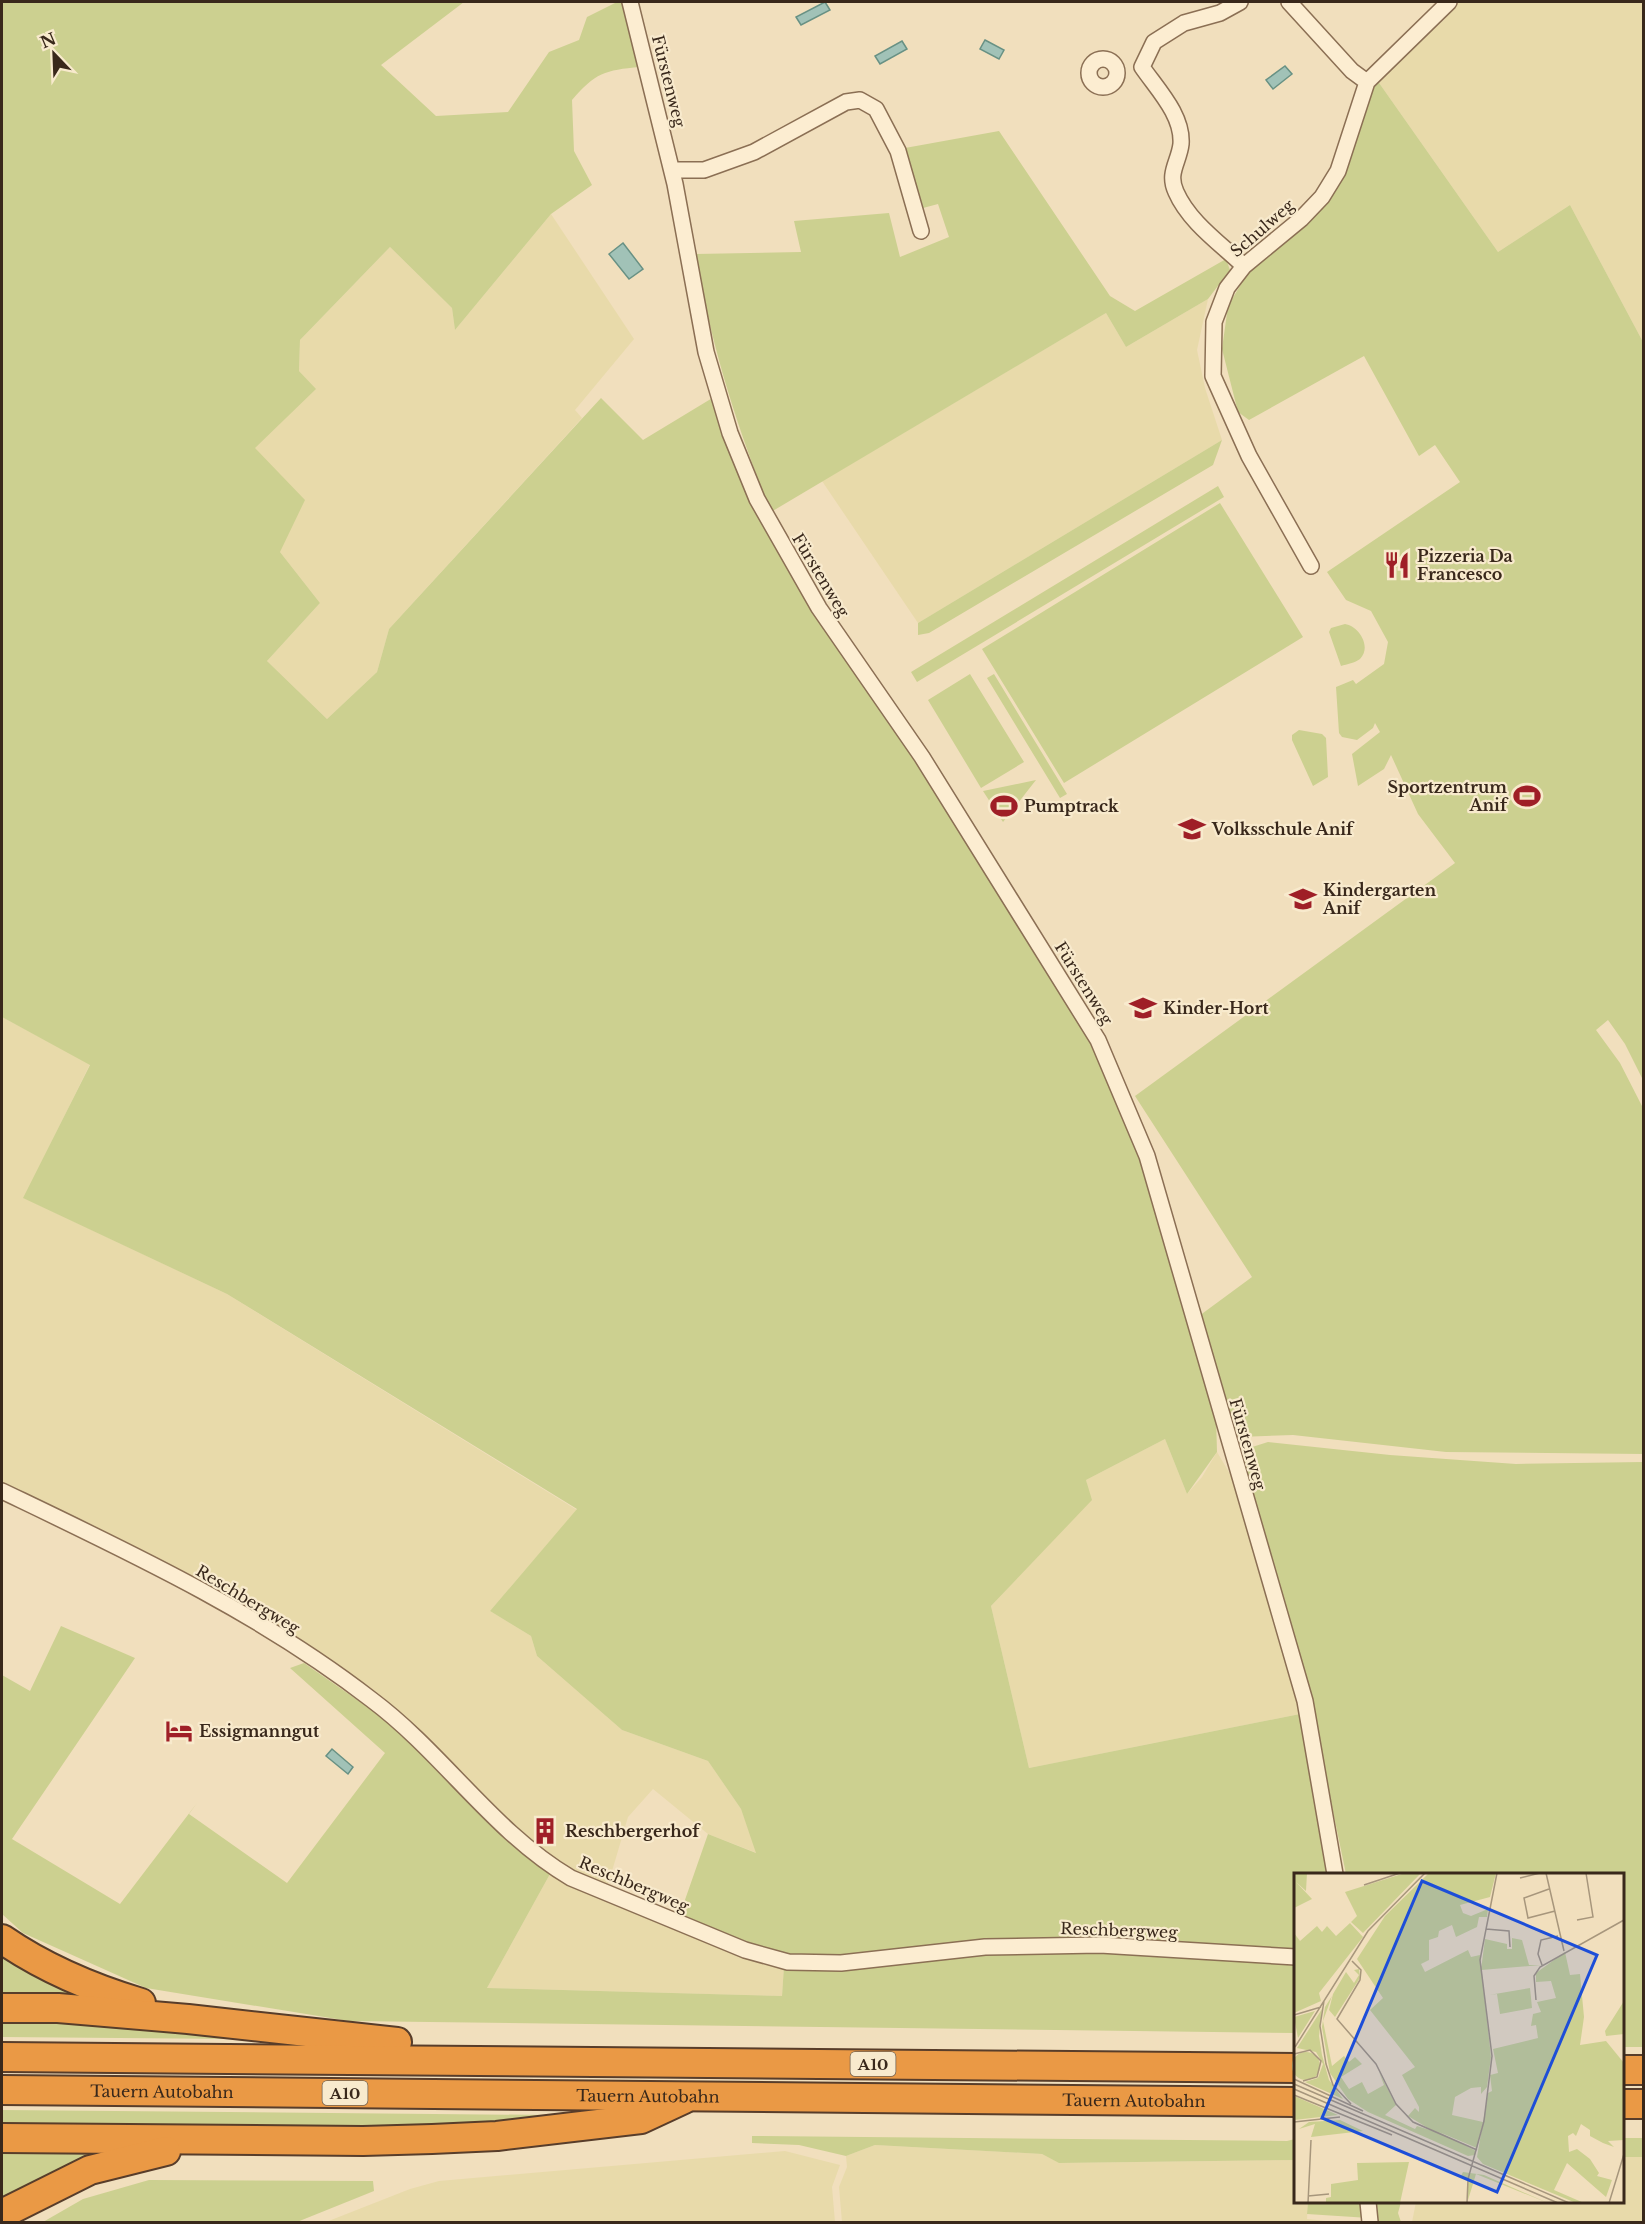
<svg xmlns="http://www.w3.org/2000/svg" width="1645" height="2224" font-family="'Libre Baskerville',serif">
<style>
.farmland{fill:#e8daaa}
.green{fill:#ccd090}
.water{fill:#a1c2b7;stroke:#689184;stroke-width:1.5}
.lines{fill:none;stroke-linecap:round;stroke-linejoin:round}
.minor-casing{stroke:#8b6f54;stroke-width:18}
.motorway-casing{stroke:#583d2a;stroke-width:32}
.minor{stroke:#fcedd1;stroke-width:15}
.motorway{stroke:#ea9945;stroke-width:28}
.labels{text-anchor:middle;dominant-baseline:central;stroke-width:4.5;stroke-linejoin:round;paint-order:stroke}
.shield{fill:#f8eacd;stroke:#726250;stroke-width:1.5}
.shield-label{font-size:15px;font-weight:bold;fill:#39281b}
.street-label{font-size:16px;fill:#39281b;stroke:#f8eacd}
.poi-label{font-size:16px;font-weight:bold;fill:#39281b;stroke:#f8eacd;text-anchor:start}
.inset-road{fill:none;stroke:#a7967c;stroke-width:1.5}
.view{fill:#1d4ed8;fill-opacity:0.15;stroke:#1d4ed8;stroke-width:3}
.inset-edge{fill:none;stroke:#39281b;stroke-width:3}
</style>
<rect width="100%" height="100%" fill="#f1dfbd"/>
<path class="farmland" d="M1458,2H1643V342L1570,205L1498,252L1377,80L1444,20Z
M551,214L634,339L575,410L582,418L389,629L377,672L327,719L267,661L320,603L280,552L254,448L315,389L299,371L300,340L390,247L452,308L455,330Z
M1208,299L1197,350L1205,388L1222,440L918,623L822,481L1106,313L1126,347Z
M2,1017L90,1064L24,1198L227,1294L577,1510L490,1611L531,1636L537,1656L622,1730L708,1761L741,1809L757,1853L708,1834L653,1789L628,1817L607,1888L554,1863L504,1817L256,1615L2,1484Z
M1165,1439L1187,1494L1202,1477L1217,1452L1233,1479L1300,1714L1029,1768L991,1606L1091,1500L1086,1480Z
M550,1874L750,1956L784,1966L782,1996L487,1988Z
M875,2145L1042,2154L1060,2163L1295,2160L1296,2202H1308L1307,2219L1335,2222H842L839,2187L847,2167L846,2156Z
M785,2151L840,2165L832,2187L835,2222H326L410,2189L439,2181Z
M1623,2157H1643V2222H1412L1416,2202H1622Z"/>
<path class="green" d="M2,2H464L381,65L436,116L508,112L549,52L579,40L587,17L617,2H622L640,67C605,70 595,73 572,100L574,151L592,185L551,214L455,330L452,308L390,247L300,340L299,371L316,389L255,448L305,500L280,552L320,603L267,661L327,719L377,672L389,629L601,398L643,440L714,397L733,455L766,532L816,617L963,831L1098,1055L1144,1169L1216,1417L1217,1452L1187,1494L1165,1439L1086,1480L1092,1500L991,1606L1029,1768L1300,1714L1332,1874H1296L1295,1953L1110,1940L869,1957L784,1955L679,1917L708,1834L756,1853L741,1809L708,1761L622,1730L537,1656L531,1636L490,1611L577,1509L227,1294L23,1198L90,1065L2,1017Z
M1377,80L1498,252L1570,205L1643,342V1080L1625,1044L1608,1020L1596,1030L1620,1063L1643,1108V1454L1446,1452L1293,1435L1239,1437L1228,1423L1199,1316L1252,1277L1135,1096L1455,863L1418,814L1391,755L1384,769L1358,786L1352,754L1380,732L1375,723L1373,728L1357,740L1342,737L1339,733L1336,687L1353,680L1356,684L1384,664L1388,642L1371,611L1346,600L1327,572L1460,482L1435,445L1419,456L1364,356L1249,420L1238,412L1222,349L1228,306L1250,269L1322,208Z
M999,131L1110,296L1135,311L1226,259L1230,270L1208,299L1126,347L1106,313L771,512C736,425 712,347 695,254L801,252L794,221L889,213L900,257L949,237L938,204L923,208L905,148Z
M1222,440L1213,465L929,633L918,635V623Z
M1218,486L1224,497L917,682L911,672Z
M1220,503L1303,637L1064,783L982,649Z
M1345,624C1359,626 1372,647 1360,659C1355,663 1347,664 1341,666L1329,632L1331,628Z
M970,674L1024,762L981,788L928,700Z
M994,674L1067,794L1060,798L987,678Z
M1299,730L1322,734L1326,738L1328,777L1313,786L1292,740V735Z
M1036,780L1003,822L983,791Z
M1268,1442L1390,1455L1516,1464L1643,1462V2047H1623L1622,1874H1346L1312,1710L1241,1463L1249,1448Z
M61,1626L135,1658L12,1839L120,1904L197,1803L189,1814L287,1883L385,1753L290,1668L304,1663L392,1724L523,1854L550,1874L487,1988L782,1996L784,1966L971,1951L1081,1949L1295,1963L1293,2033L349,2021L146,1988L23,1933L2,1914V1675L30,1691Z
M2,1951L103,2001L2,1998Z
M2,2017L235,2034L236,2039L2,2037Z
M2,2110L551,2115L552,2120L479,2129L2,2131Z
M752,2136L1287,2141L1295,2139L1296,2160L1059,2163L1042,2154L875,2145L846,2156L799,2145L752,2143Z
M1623,2138H1643V2157H1623Z
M2,2149L126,2150L2,2203Z
M149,2180L373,2181L374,2191L297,2222H43L83,2199Z
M1308,2202H1401L1398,2213L1401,2222H1371L1369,2218L1307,2214Z"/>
<path class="water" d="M825,2L830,10L801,25L796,17Z
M985,40L1004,50L999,59L980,49Z
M902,41L907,49L880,64L875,56Z
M1285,66L1292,74L1273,89L1266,80Z
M623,243L643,269L629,279L609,254Z
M332,1749L353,1767L348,1774L326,1756Z"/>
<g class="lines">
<defs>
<path id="minor" d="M630,2L675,184L706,352L730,433L757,499L819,608L922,757L1098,1040L1147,1156L1305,1701L1335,1874
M1240,2L1220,13L1184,23L1154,42L1142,67C1157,89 1183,115 1181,144C1179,162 1167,173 1176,192C1189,222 1221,244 1244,266
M1289,2L1352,71L1367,82
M1089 73a14 14 0 1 1 28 0a14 14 0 1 1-28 0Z
M672,170H704L754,152L846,102L860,100L876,109L898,151L921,231
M1311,566L1249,456L1213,376L1214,322L1227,288L1244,266L1301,219L1322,197L1338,171L1367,82L1449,2
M2,1491C129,1552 260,1613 372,1700C443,1753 494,1833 571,1878L745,1950L788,1962L841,1963L985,1947L1100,1945L1296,1957
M1368,2202L1370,2222"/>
<g id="motorway">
<path d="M2,1939C44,1968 91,1988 141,2003"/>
<path d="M2,2008H58L188,2019L397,2042"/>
<path d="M2,2057L1296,2068"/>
<path d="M1622,2070H1644"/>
<path id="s1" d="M2,2090L1296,2102"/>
<path d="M1622,2104H1644"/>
<path d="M2,2138L363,2141L432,2139L497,2136L641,2119L684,2099"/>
<path d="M2,2214L90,2170L166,2151"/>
</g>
</defs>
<use href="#minor" class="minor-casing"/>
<use href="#motorway" class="motorway-casing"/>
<use href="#minor" class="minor"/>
<use href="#motorway" class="motorway"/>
</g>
<defs>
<symbol id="restaurant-bare" viewBox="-9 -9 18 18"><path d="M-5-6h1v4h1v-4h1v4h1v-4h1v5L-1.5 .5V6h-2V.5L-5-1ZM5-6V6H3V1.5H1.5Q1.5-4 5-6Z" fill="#9f1f27" stroke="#f8eacd" stroke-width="2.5" paint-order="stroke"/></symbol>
<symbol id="stadium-bare" viewBox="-9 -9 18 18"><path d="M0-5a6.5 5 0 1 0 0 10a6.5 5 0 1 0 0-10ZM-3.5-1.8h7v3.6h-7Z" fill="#9f1f27" stroke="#f8eacd" stroke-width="2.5" paint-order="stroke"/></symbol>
<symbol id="school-bare" viewBox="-9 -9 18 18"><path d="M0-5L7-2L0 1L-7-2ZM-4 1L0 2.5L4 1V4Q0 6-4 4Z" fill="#9f1f27" stroke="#f8eacd" stroke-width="2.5" paint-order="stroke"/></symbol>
<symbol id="hotel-bare" viewBox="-9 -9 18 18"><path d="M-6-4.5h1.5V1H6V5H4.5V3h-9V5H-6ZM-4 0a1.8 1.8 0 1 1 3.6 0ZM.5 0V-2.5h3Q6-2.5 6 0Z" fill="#9f1f27" stroke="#f8eacd" stroke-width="2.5" paint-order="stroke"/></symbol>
<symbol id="building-bare" viewBox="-9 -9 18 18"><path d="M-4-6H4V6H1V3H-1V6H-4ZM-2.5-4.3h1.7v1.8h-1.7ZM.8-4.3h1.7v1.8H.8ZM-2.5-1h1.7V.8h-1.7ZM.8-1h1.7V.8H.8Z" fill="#9f1f27" stroke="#f8eacd" stroke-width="2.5" paint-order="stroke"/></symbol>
</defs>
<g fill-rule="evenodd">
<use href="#restaurant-bare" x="1378" y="546" width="38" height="38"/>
<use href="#stadium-bare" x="1508" y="777" width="38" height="38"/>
<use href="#stadium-bare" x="985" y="787" width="38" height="38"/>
<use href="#school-bare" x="1173" y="810" width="38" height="38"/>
<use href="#school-bare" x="1284" y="880" width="38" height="38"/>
<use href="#school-bare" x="1124" y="989" width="38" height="38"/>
<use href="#hotel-bare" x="160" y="1712" width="38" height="38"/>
<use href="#building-bare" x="526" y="1812" width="38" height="38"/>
</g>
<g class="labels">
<g class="shield">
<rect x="850.5" y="2052" width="45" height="24" rx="4.5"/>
<rect x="322.5" y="2081" width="45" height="24" rx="4.5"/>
</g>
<g class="shield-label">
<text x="873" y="2064">A10</text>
<text x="345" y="2093">A10</text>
</g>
<g class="street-label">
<text transform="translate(669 81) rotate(76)">Fürstenweg</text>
<text transform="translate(1262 228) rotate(-41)">Schulweg</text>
<text transform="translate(821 575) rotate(59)">Fürstenweg</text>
<text transform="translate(1084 983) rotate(58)">Fürstenweg</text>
<text transform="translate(1248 1444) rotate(74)">Fürstenweg</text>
<text transform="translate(248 1599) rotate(31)">Reschbergweg</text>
<text transform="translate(634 1884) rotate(23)">Reschbergweg</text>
<text transform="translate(1119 1930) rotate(2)">Reschbergweg</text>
<text stroke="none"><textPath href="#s1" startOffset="160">Tauern Autobahn</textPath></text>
<text stroke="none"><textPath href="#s1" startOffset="646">Tauern Autobahn</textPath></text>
<text stroke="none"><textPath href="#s1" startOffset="1132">Tauern Autobahn</textPath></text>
</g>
<g class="poi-label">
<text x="1417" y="556">Pizzeria Da<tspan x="1417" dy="18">Francesco</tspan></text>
<text x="1507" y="787" text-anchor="end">Sportzentrum<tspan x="1507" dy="18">Anif</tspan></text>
<text x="1024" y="806">Pumptrack</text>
<text x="1212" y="829">Volksschule Anif</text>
<text x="1323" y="890">Kindergarten<tspan x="1323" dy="18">Anif</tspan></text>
<text x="1163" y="1008">Kinder-Hort</text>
<text x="199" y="1731">Essigmanngut</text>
<text x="565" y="1831">Reschbergerhof</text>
</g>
</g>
<g transform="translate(1294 1873)">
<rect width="330" height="330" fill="#f1dfbd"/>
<path d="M0,0H13L12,18L2,9L18,26L0,35ZM111,0H127L69,60L57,49L63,43L51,19ZM135,0H202L196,24L166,32L169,40L177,43L194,36L193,44H185L183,54L162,64L158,52L145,58L144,64L135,67V87L127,91L131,99L174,77L177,84L186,82L197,184L193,214L187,221V214L177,215L161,224L158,242L189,249L183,275L145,259L182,278L181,282L174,283L74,239L54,226L36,200L28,154L31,134L38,123L29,148L38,193L50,183L55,189L61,184L68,191L47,204L55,216L68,209L74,221L90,212L85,199L102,232L91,242L121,256L123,253L139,258L114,243L121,235L125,239V234L108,202L121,194L76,137L89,125L63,86L91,43ZM56,50L69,64L25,120L27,128L0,140V60L6,68L23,53L28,59L33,53L42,63ZM218,65L228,67L235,92H247L187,97L191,66L213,71V76H218ZM271,79L276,102L286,101L290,144L286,172L312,168L330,190V267L314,268L320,274L309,270L296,263V257L287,251L282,263L279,260L274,263L275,279L283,276L296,286L305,300L303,303L318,307L312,324L273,290L260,317L290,330H282L189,291L183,284L194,220L198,218L196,202L204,200L199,176L244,165L242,152L237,153L239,141L247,139L243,129L262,125L257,108L242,109V100ZM65,96L66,105L41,144L35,137L39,121L52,99L60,110L65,102L60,97ZM236,115L238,135L206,141L203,121L195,122ZM330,128V161L312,163L311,158ZM28,136L25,163L28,182L35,207L49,226L11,209L24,205L29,191L22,179L3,175ZM21,138L4,165L0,144ZM-2 193a14 14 0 1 1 28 0a14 14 0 1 1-28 0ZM0,223L44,242L0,247ZM46,247L69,258L17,264L21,251L5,256L15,249ZM115,289L106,330H32V325L37,324V311L64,307L63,290ZM169,299L190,302L254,330L182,301L174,327V306L167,303Z" fill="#ccd090"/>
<path class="inset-road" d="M252,0L270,78M226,5L246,0M70,12L106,0M255,16L230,25L234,45L261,38M283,47L299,44L292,0M192,56L215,58L216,74M58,88L67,97L66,107L43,146L82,191L102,231L119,249L183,277M248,92L244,81L247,67L264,63M242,127L240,103L246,94L330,47M30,128L26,153L32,191L39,212L57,231M0,142L27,134M0,154V175M1,174L74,58L131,0M0,181L16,177L27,188L23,204L9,208M0,206L69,238M0,211L275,330M0,216L264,330M0,222L98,262M0,249L46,244M14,323L35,321M14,330L17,267M173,330L174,306L190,248L198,183L186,87L203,0M315,330L330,281"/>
<path class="view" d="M128,8L303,82L203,319L28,245Z"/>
<rect width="330" height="330" class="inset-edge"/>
</g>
<rect width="1645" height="2224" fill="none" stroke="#39281b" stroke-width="6"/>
<g transform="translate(54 54) rotate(337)" stroke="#f8eacd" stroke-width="4.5" paint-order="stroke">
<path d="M0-4.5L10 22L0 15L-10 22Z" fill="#39281b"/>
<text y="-9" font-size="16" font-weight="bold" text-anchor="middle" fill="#39281b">N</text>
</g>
</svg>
